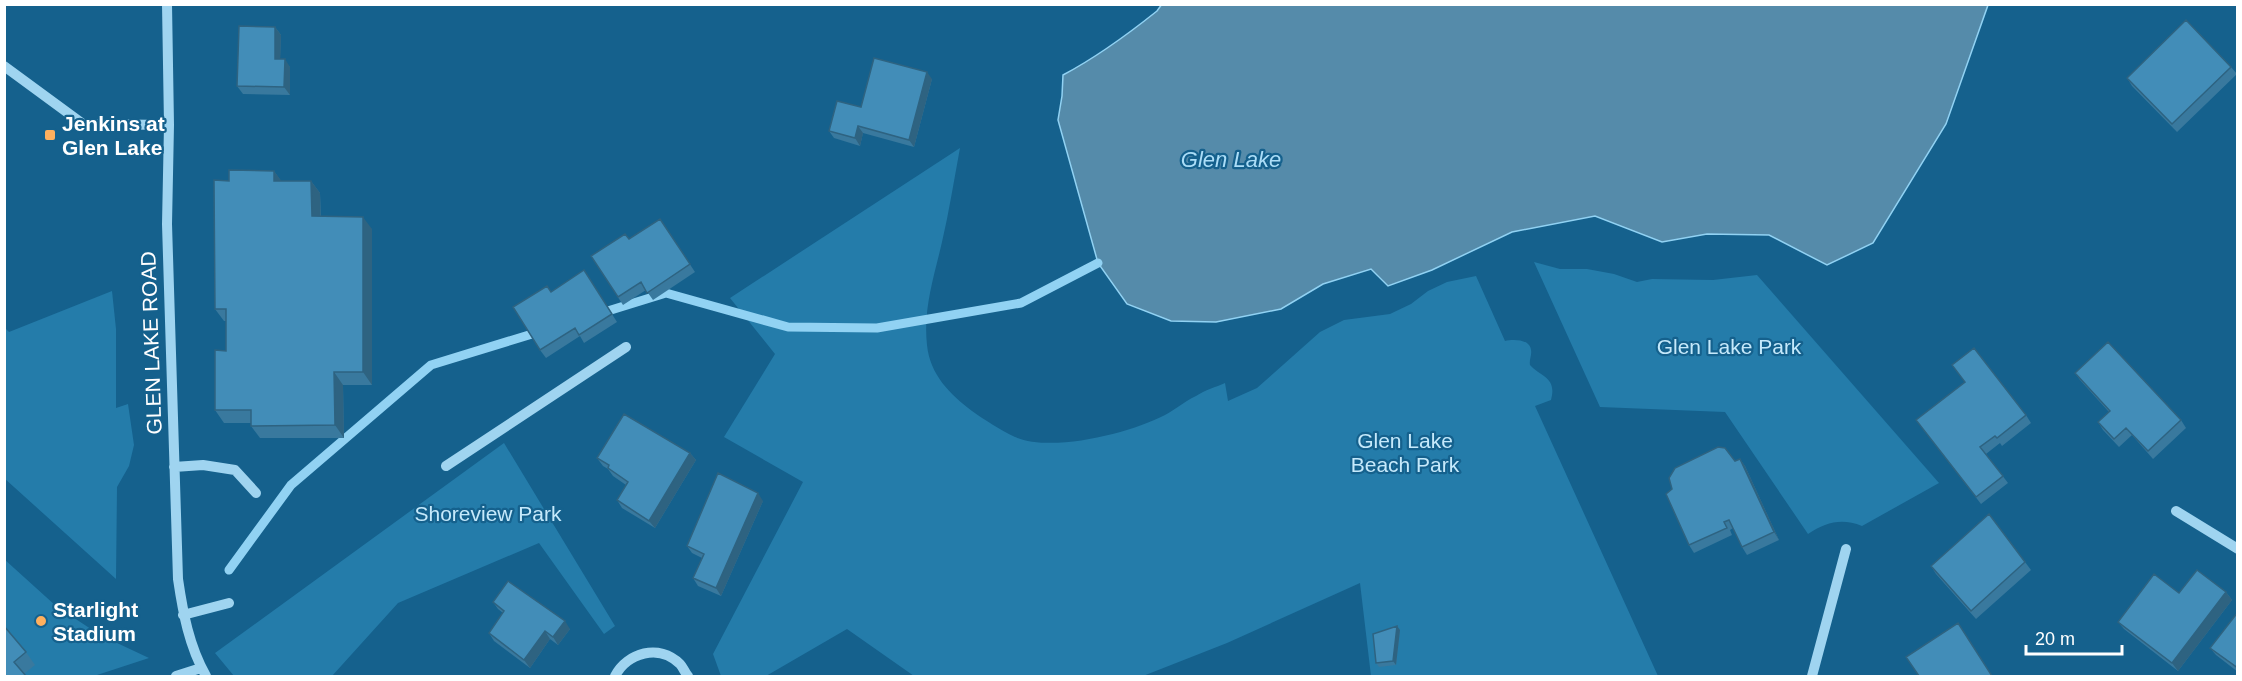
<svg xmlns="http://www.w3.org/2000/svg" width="2242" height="681" font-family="Arial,sans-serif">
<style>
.green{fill:#247caa}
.water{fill:#558baa;stroke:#91d2f3;stroke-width:1.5}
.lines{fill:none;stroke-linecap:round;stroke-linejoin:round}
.stream{stroke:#91d2f3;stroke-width:9}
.minor{stroke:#9fd4f0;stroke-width:10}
.wall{fill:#39799e}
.shaded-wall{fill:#2e6381}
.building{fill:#428db8;stroke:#2e6381;stroke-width:1.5}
.poi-dot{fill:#ffb05e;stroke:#15618d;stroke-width:2}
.labels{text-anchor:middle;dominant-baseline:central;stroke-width:4.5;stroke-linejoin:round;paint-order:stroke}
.poi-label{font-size:21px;font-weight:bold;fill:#fff;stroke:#15618d;text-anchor:start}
.street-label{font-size:21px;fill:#fff;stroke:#15618d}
.park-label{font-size:21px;fill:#c5e9fb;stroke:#15618d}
.water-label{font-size:22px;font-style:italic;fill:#abddf7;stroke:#15618d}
</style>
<rect width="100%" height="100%" fill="#15618d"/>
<path class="green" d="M960,148C954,180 949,212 942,242C934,277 923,309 927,345C930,375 950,394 972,411C985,420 1000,430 1015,437C1053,453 1130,433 1165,415C1176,409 1185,401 1196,396C1205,390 1216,387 1225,383L1228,401L1257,388L1320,332L1344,320L1390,314L1411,304L1428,291L1447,282L1476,276L1505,341C1513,339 1530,339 1531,350C1532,355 1529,360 1530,365C1542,378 1557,377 1551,400L1535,406L1658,676H1371L1360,583L1227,643L1143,676H914L847,629L766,676H721L713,654L803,482L724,437L775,354L730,298Z
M1534,262L1560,269H1587L1614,274L1637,282L1652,279L1713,280L1757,275L1939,483L1862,526C1842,518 1826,522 1808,534L1725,412L1600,407Z
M112,291L116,329V408L128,404L134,445L129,466L117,487L116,579L4,478L5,328L9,332Z
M504,443L615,626L604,634L539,543L398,603L332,676H234L215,653Z
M4,559L56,606L100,635L149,658L94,676H5Z"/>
<path class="water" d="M1162,4H1988V5L1946,124L1873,243L1827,265L1769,235L1707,234L1662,242L1595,216L1512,232L1432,270L1388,286L1371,269L1323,284L1281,309L1216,322L1171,321L1127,304L1098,263L1058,120L1062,96L1063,75C1097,57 1127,35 1157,11Z"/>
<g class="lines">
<path class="stream" d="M598,314L666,293L788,327L877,328L1021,303L1098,263
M229,570L291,485L431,365L542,331"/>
<path class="minor" d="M167,4L169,125L167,224L178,579C183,613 189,646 206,676
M4,66L83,124L169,125
M446,466L626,347
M174,467L203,465L235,470L256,493
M2176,511L2238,549
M183,615L229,603
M176,676L201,668
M615,676C627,653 659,643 680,664C683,667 685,673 688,676
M1812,676L1846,549"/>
</g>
<path class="wall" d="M275,27L281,35L280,59L290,67V95L243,94L237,86Z
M2231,67L2237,74L2177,132L2132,86L2127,78Z
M932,79L914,147L863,133L860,146L834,138L829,131L861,107Z
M274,171L281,181H311L320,193L321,216L372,229V385H343L344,438H260L251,426V423H224L215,410L226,351V321H224L215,309L229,181Z
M660,219L695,272L653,300L646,290L623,305L591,256L629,239Z
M584,270L617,322L584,343L580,336L546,358L540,350L551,292Z
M2075,373L2181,420L2186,428L2153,459L2132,435L2119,447L2103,430L2098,422L2109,412L2080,380Z
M2026,415L2031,423L2002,446L2000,443L1986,454L2008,483L1981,504L1916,420Z
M690,453L696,460L655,528L622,508L617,500L626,485L613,476L608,469L603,466L597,458Z
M1740,459L1745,466L1779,540L1747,555L1742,547L1733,528L1730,530L1732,535L1694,553L1689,545L1735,461Z
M763,501L721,596L698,586L693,578L702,558L692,553L687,546Z
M2025,562L2031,570L1976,619L1936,574L1931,566Z
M2226,592L2232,600L2178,671L2124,629L2118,622L2179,593Z
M493,602L570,629L558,645L550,639L530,668L494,641L489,633L503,613L498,609Z
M2238,612V672L2216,655L2210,648Z
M4,626L26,652L35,665L24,674L4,676Z
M1397,626L1400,630L1396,665L1379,667L1376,663Z"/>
<path class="shaded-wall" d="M275,27L281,35L280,67L275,59Z
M285,59L290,67V95L284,87Z
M927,72L932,79L914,147L909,140Z
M858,126L863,133L860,146L855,138Z
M274,171L283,183L274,181Z
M311,181L320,193L321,229L312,216Z
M363,217L372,229V385L363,372Z
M334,372L343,385L344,438L335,425Z
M690,453L696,460L655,528L649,521Z
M1740,459L1745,466L1779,540L1774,532Z
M758,493L763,501L721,596L716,588Z
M2226,592L2232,600L2178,671L2172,663Z
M565,621L570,629L558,645L553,637Z
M1397,626L1400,630L1396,665L1393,661Z
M545,631L550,639L530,668L524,660Z"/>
<path class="building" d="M2186,20L2231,67L2172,124L2127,78Z
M239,26L275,27V59H285L284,87L237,86Z
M874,58L927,72L909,140L858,126L855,138L829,131L837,101L861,107Z
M229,170L274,171V181H311L312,216L363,217V372H334L335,425L251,426V410H215V350L226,351V309H215L214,180L229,181Z
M660,219L690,264L647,293L641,282L618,297L591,256L625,234L629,239Z
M584,270L612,314L579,335L575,328L540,350L513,307L547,286L551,292Z
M2108,342L2181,420L2148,451L2126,428L2114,439L2098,422L2110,411L2075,373Z
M1974,348L2026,415L1997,438L1995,436L1980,447L2003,476L1976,497L1916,420L1965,382L1952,365Z
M624,414L690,453L649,521L617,500L628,482L608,468L609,465L597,458Z
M1718,447L1725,448L1735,461L1740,459L1774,532L1742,547L1729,520L1724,522L1727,528L1689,545L1666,494L1672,489L1669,478L1675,468Z
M718,473L758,493L716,588L693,578L704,554L687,546Z
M1989,514L2025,562L1971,611L1931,566Z
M2197,570L2226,592L2172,663L2118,622L2154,574L2179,593Z
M508,581L565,621L553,637L545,631L524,660L489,633L504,611L493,602Z
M2238,612V668L2210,648Z
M1958,623L1992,676H1919L1906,657Z
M4,626L26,652L14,662L26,676H4Z
M1397,626L1393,661L1376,663L1373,634Z"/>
<g class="poi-dot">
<rect x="44" y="129" width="12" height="12" rx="3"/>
<circle cx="41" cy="621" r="6"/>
</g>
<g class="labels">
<g class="poi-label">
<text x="62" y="123">Jenkins at<tspan x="62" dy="24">Glen Lake</tspan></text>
<text x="53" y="609">Starlight<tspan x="53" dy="24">Stadium</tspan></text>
</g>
<g class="street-label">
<text transform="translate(151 343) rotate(-92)">GLEN LAKE ROAD</text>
</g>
<g class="park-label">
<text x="1729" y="346">Glen Lake Park</text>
<text x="1405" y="440">Glen Lake<tspan x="1405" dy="24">Beach Park</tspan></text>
<text x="488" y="513">Shoreview Park</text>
</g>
<g class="water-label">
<text x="1231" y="159">Glen Lake</text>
</g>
</g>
<rect width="2242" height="681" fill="none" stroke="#ffffff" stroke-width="12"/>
<path d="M2026 645v9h96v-9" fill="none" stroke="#ffffff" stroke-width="3"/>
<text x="2035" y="645" font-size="18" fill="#ffffff" stroke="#15618d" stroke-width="4.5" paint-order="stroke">20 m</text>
</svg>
